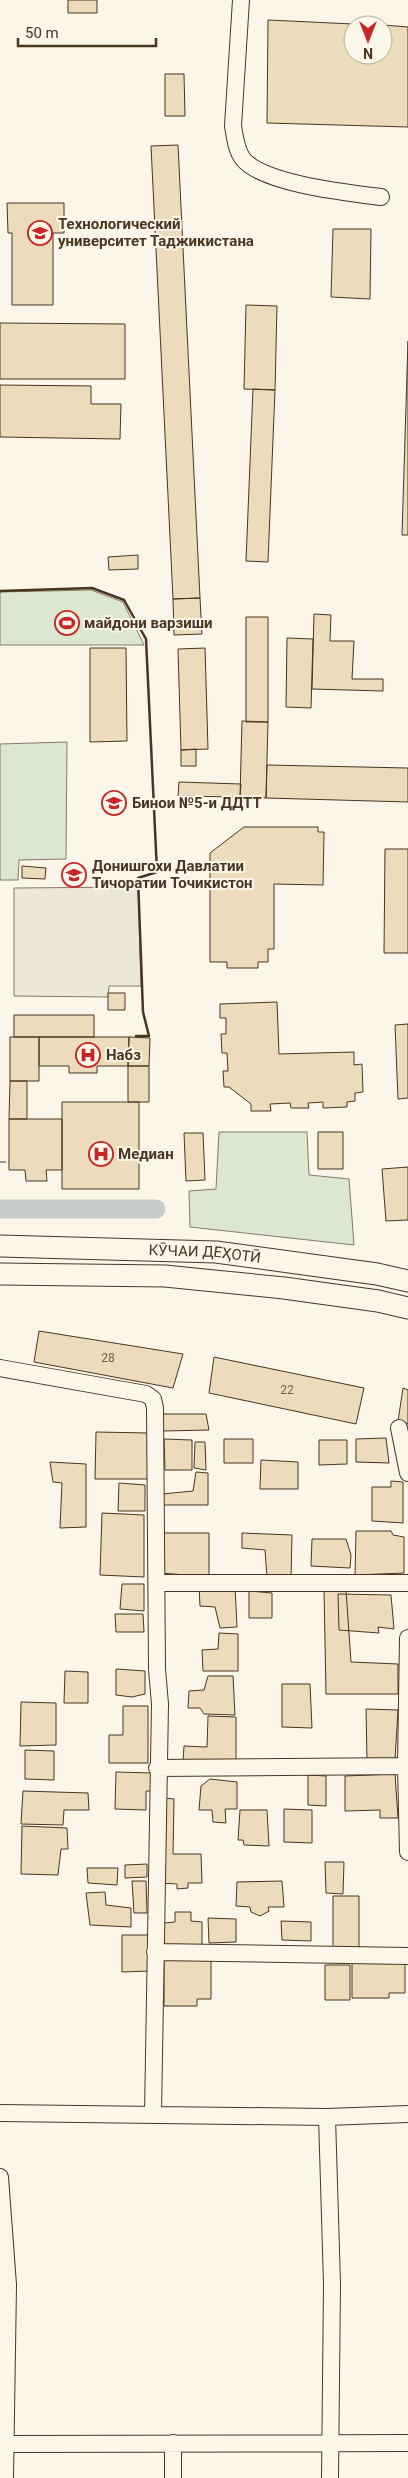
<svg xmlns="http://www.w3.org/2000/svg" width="408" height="2478" font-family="Roboto,sans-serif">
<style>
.green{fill:#dce7d0;stroke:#887966}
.parking{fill:#ede7d9;stroke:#887966}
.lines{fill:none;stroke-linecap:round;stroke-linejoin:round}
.canal{stroke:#c9cecd;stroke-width:19}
.building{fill:#ecdcbc;stroke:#4a3520}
.minor-casing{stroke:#4a3520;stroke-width:18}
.tertiary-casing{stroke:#4a3520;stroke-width:23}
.minor{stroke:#fbf6e9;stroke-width:16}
.tertiary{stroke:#fbf6e9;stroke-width:21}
.fence{stroke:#4a3520;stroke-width:1;stroke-dasharray:6 2.5;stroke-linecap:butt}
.wall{stroke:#4a3520;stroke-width:2.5}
.labels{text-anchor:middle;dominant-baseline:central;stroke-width:4;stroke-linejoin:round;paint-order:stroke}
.number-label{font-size:12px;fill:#725f47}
.poi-label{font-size:15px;font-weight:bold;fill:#4a3520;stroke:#fbf6e9;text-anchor:start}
.street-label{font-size:15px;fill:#4a3520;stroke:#fbf6e9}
</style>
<rect width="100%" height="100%" fill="#fbf6e9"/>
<path class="green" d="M91,590L123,602L144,645H0V592Z
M67,742L66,859L19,860L18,880H0V744Z
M219,1132H307L309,1175L349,1179L354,1245L190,1227L189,1191L216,1189Z"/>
<path class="parking" d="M138,887L141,986H109L108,997L14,996V888Z"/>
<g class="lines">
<path class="canal" d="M0,1209H156"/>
</g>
<path class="building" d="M68,0H97V13H68Z
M268,20L374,25H353V55H383V25L408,27V127L267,123Z
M165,74H184L185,116H165Z
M178,145L200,598L173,599L151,146Z
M7,203H64V233H53V305H12V233H8Z
M333,229H371L370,299L331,297Z
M246,305L277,306L275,390L244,389Z
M0,323L125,324V379H0Z
M408,341V535H402Z
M0,385L91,386V404H121L120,439L0,437Z
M253,389L275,390L268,562L246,561Z
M138,555V569L109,570L108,557Z
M200,598L202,634L174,635L173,599Z
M314,614L331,615L330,641H354L352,679H383V691L312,689Z
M246,617H268V722H246Z
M287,638L313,639L311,708L286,707Z
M90,648H126L127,741L90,742Z
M205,648L208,749L181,750L178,649Z
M242,721L268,722L266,798L240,797Z
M196,749V766H181V750Z
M267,765L408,768V802L266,798Z
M179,782L241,784L240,797L178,796Z
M244,827H318V832H324L323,885L274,884V949H268V962H258V968H227V962H210V853Z
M385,849H408V953H384Z
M22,866L46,868L45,879L22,878Z
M108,993H125V1010H108Z
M277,1002L279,1054L354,1052V1065L362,1064L363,1092L355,1093V1101L347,1102V1107L323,1108V1102L308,1103L309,1108H291L290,1103L270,1104L271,1111H251V1104L229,1087H224L223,1071H228L227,1053H222L221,1034H226V1018H220V1004Z
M14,1015H94V1037H14Z
M408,1024V1098L398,1099L395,1025Z
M10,1037H39V1081H10Z
M39,1037H129L128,1066H97V1073H69V1066H39Z
M129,1037L150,1038L149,1066H128Z
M128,1066H149V1102H128Z
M10,1081H27V1119H9Z
M62,1102H139V1189H62Z
M9,1119H62V1170H46L47,1181H26L25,1170H9Z
M318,1132H343V1169H318Z
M184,1133H203L205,1180L186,1181Z
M408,1167V1220L386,1221L382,1169Z
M39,1331L183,1354L173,1388L34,1362Z
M214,1357L364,1388L356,1424L209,1393Z
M403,1388L408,1390V1424L398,1421Z
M163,1414H206L209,1430L163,1431Z
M96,1432L150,1433L149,1479H95Z
M386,1438L389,1463L356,1462V1439Z
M164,1439L192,1440V1470H165Z
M224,1439H253V1463H224Z
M319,1440H347V1464L319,1465Z
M195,1442H205L206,1470L194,1468Z
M261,1460L298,1462V1489H260Z
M50,1462L86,1464V1527L60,1528L62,1483L53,1482Z
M196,1472L208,1473V1505H161L162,1494L193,1491Z
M391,1481L403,1482V1523L372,1521V1487H391Z
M119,1483L145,1485V1511H118Z
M102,1513L144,1515V1577L100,1575Z
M356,1531H391L393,1535L404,1537V1573L355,1575Z
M160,1533H209V1577L161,1573Z
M242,1533L292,1535L291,1578L267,1577L265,1550L242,1548Z
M312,1539H346L351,1555L350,1568L311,1566Z
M122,1584H144V1611L120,1609Z
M199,1586L235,1587L237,1627L220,1628L215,1607L200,1606Z
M324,1589L346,1590L351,1662L398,1664V1694H326Z
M249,1591L272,1593V1618H249Z
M338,1594L391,1595L394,1629L378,1627L379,1633L339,1630Z
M115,1614H143L144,1632H116Z
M219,1633L238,1634V1671H203L202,1650L218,1649Z
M116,1669L145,1671V1694L132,1697L116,1695Z
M65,1671L88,1672V1703H64Z
M208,1676H233L235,1715L204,1714L200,1708H188L189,1691L204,1690Z
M282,1684H310L312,1728L282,1727Z
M21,1702L56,1703V1745L20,1746Z
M123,1706H148V1763H109V1735H123Z
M366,1709L398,1710L395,1760H367Z
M208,1716L236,1717V1763L183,1762L184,1746L207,1747Z
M25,1750L54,1751V1780L25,1779Z
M116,1772L153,1773L152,1791H146V1810L115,1809Z
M395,1774L398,1818H380V1810L345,1811V1776Z
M308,1775L326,1776V1806L308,1805Z
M210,1779L237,1782V1809H225L226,1823L213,1822L212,1810H199L201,1786Z
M23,1791L88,1793L89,1810H64L63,1825L21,1824Z
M164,1798L174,1799L173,1854H201L202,1883H188V1888L177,1889V1884L161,1883Z
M284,1809L312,1810V1843L284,1842Z
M240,1810H267L269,1846L244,1845L243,1840H238Z
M22,1826L67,1828L68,1849H61L58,1875L21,1874Z
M325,1862H344L343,1894L326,1893Z
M147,1864V1877L125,1878V1865Z
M87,1868H118L117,1885L88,1883Z
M132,1881H146L147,1913H134Z
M282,1881L284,1907H268L269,1911L260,1916L251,1912L250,1907L236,1906L237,1882Z
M105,1892L106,1905L131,1908V1927L90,1925L86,1893Z
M333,1896H359V1947H333Z
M175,1912H191V1921L202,1922V1945L164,1946V1923L175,1922Z
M208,1918L236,1919V1942L209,1943Z
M281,1921L311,1922V1941L282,1940Z
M122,1935H149L150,1971L122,1972Z
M164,1959H211V1999H197V2006H164Z
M352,1961L405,1962V1993H389V1998H352Z
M325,1965H350V2000H325Z"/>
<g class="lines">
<defs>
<path id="minor" d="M241,0L233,126C235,137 236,150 243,159C263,184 349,193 381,197
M0,1368L146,1394L153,1399L155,1408L157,1669L160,1704L153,2114
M399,1428L408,1473
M157,1583H408
M408,1638L406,1766L408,1852
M157,1768L406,1766
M155,1952L408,1956
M0,2113L327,2117L408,2114
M327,2117L332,2284L330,2478
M0,2177L8,2285L5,2478
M7,2444L408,2443
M173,2478V2443"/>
<g id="tertiary">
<path id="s1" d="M0,1246L216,1252L377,1274L408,1281"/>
<path d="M0,1274L165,1276L284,1288L378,1301L408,1308"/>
</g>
</defs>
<use href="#minor" class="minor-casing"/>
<use href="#tertiary" class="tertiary-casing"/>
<use href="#minor" class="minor"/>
<use href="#tertiary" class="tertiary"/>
<path class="fence" d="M0,1162H9"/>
<path class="wall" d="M0,591L92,588L124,600L146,639L157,872L138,878L143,1012L149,1036H136"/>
</g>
<defs>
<symbol id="university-ring" viewBox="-11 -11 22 22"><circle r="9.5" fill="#fbf6e9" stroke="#c62828" stroke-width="1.5"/><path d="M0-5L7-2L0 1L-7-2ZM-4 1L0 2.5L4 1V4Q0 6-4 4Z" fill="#c62828"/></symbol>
<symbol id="stadium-ring" viewBox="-11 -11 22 22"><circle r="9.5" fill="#fbf6e9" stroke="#c62828" stroke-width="1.5"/><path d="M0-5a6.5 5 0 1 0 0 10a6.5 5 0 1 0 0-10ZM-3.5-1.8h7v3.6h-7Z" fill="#c62828"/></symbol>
<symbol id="hospital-ring" viewBox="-11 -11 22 22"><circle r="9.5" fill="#fbf6e9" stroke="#c62828" stroke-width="1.5"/><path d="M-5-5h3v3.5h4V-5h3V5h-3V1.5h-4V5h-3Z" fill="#c62828"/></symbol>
</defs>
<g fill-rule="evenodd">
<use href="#university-ring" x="26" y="219" width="28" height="28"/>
<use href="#stadium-ring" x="53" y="609" width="28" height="28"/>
<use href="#university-ring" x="100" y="789" width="28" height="28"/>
<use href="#university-ring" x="60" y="861" width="28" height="28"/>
<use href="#hospital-ring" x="74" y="1041" width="28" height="28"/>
<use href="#hospital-ring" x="87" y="1140" width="28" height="28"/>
</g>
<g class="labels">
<g class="number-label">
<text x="108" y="1358">28</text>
<text x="287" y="1390">22</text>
</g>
<g class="poi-label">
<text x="58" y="224">Технологический<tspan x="58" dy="17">университет Таджикистана</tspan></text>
<text x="84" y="623">майдони варзиши</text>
<text x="132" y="803">Бинои №5-и ДДТТ</text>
<text x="92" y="866">Донишгохи Давлатии<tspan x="92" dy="17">Тичоратии Точикистон</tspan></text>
<text x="106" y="1055">Набз</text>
<text x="118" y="1154">Медиан</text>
</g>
<g class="street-label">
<text stroke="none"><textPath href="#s1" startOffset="205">КӮЧАИ ДЕҲОТӢ</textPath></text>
</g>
</g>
<g transform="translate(368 40) rotate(180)"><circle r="24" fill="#fbf6e9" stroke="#b4a999"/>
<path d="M0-4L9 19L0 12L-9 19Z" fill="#c62828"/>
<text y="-8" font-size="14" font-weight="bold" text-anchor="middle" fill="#4a3520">N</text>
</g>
<path d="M18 38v8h138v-8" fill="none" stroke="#4a3520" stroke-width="2.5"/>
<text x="25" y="38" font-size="15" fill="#4a3520" stroke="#fbf6e9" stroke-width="4" paint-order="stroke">50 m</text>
</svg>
